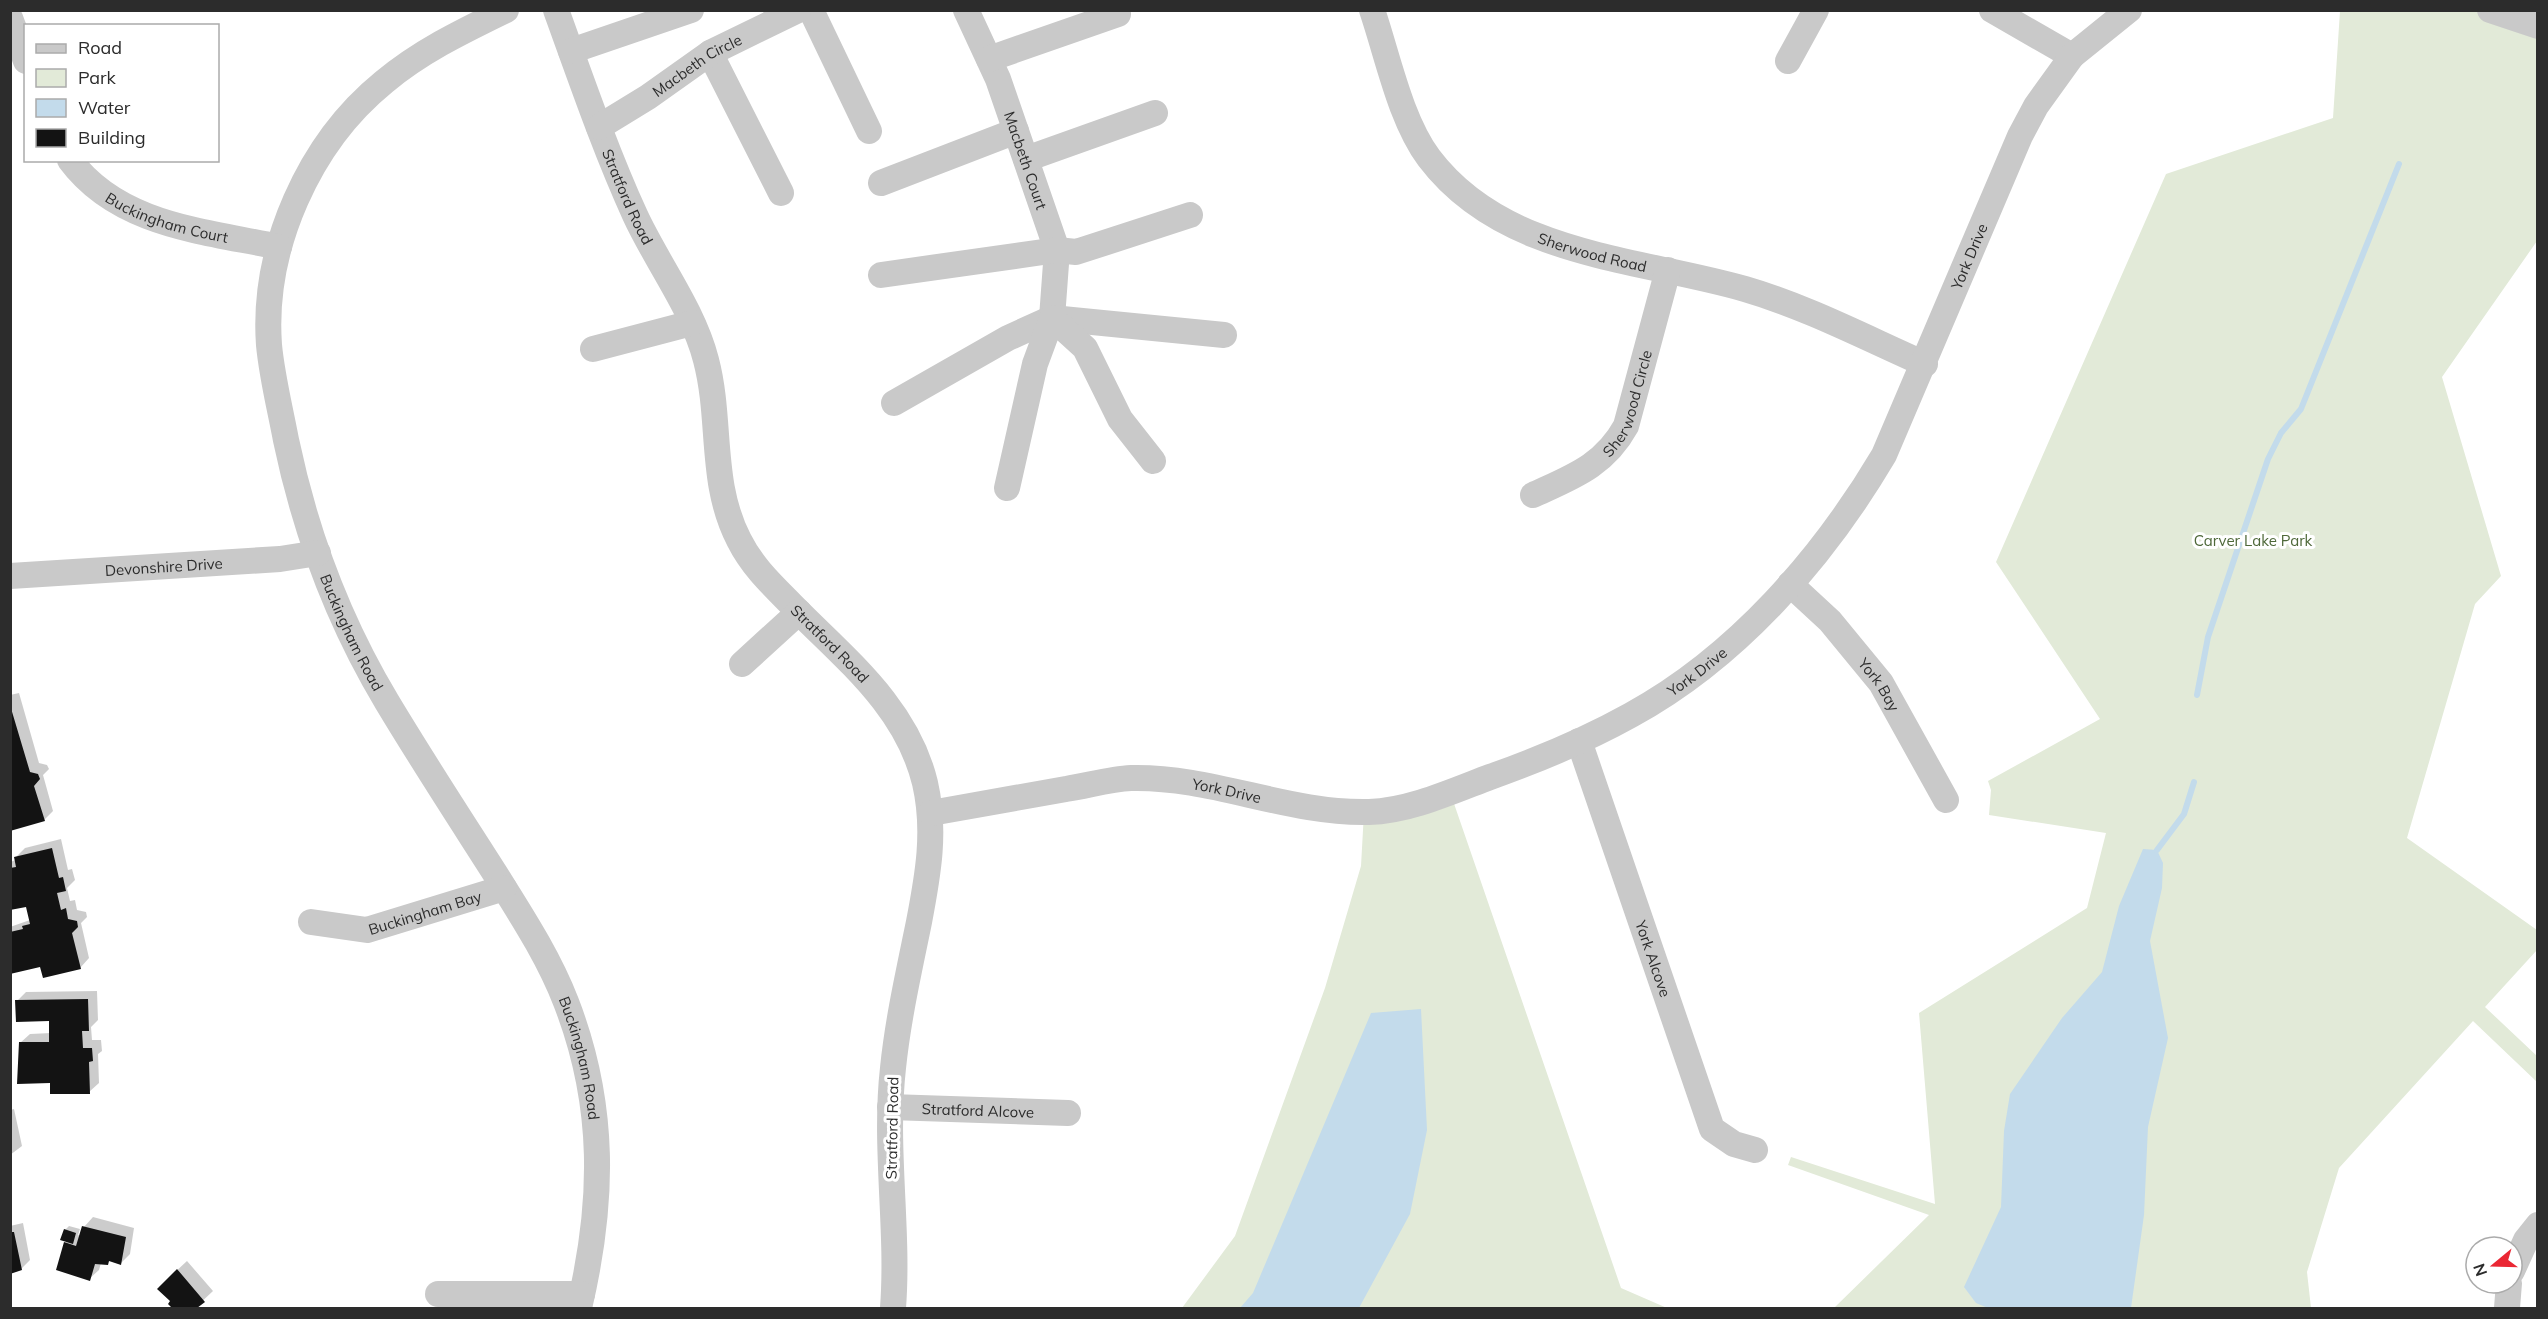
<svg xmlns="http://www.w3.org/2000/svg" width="2548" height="1319" font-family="Mulish,sans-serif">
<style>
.green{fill:#e2ead8}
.water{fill:#c3dbeb}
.shadow{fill:#0003}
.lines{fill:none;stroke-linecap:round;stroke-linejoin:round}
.stream{stroke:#c3dbeb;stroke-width:6}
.building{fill:#131313}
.minor{stroke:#c9c9c9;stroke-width:26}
.labels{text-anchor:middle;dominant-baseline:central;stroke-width:6;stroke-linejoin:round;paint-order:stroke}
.street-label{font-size:15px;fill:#2c2c2c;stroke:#fff}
.park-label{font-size:15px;fill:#4e6839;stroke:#fff}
</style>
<rect width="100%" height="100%" fill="#fff"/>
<path class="green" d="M2340,11H2490L2537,26V241L2442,377L2501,576L2475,604L2407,838L2537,930V950L2485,1007L2537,1056V1082L2473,1021L2339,1168L2307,1272L2311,1308H1834L1929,1215L1788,1165L1791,1157L1935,1204L1919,1013L2087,908L2106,833L1989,815L1991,790L1988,781L2100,719L1996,562L2166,174L2333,118Z
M1450,792L1621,1288L1667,1308H1182L1235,1236L1325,988L1361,866L1364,812Z"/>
<path class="water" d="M2143,849L2157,850L2163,863L2162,888L2150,941L2168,1038L2148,1127L2144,1215L2131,1308H1988L1976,1303L1964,1287L2001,1207L2004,1131L2010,1094L2062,1018L2102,972L2119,906Z
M1421,1009L1427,1130L1410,1214L1359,1308H1240L1253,1293L1371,1013Z"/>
<path class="shadow" d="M19,693L39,763L47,765L49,769L43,775L53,811L44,820L10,830V695Z
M61,839L68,870L72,869L75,880L67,888L70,901L75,900L77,910L86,912L87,917L81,923L89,958L80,968L41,965L10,973V927L30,920L27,905L10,909V862L16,860L15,858L25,848Z
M97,991L98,1020L91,1027L92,1040H101L102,1051L98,1054L99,1083L89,1092L51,1082L20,1043L30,1034L51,1033L50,1020L17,1001L26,992Z
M14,1109L22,1146L10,1155V1110Z
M93,1217L134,1228L130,1254L121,1263L111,1260L107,1263H101L99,1270L89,1279L65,1243L68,1240L65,1230L69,1226L80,1229L78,1235L81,1236L84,1227Z
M23,1223L30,1260L21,1269L10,1272V1226Z
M187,1261L213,1291L195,1308H174L170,1304L172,1301L159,1287Z"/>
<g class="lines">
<path class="stream" d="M2197,695L2208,637L2268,459L2281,433L2301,409L2399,164
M2157,850L2184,814L2194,782"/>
</g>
<path class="building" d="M10,705L30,772L38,774L40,779L34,786L45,821L10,831Z
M52,848L59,878L63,877L66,891L57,893L61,910L66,908L68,919L77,921L78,927L72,933L81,969L43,978L40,967L10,974V932L23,929L22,926L30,924L26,907L10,910V868L16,867L14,857Z
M88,999L89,1031H82L83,1048H92L93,1061L89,1062L90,1094H50V1083L17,1084L19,1042H49V1021L16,1022L15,1000Z
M82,1226L126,1237L121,1265L109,1261L108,1265L95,1264L90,1281L56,1270L64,1242L76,1246Z
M64,1229L76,1233L73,1244L60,1240Z
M10,1232H14L22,1270L10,1274Z
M177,1269L205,1302L197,1308H172L168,1304L170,1301L157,1289Z"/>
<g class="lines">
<g class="minor">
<path id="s1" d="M506,10C463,31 421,51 384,82C309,143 262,248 269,345C272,377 280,408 286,440C305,531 339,622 387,702C423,762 461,820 498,878C523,918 549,958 566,1002C606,1105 604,1202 579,1308"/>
<path id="s2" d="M556,10C581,79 605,149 635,215C657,263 693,309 706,360C722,421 709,482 739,540C751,564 768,581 787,600C841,656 906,704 925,783C936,831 928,875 919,922C909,971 898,1019 893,1068C884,1148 899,1229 893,1308"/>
<path d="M811,10L869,131"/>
<path id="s3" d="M966,10L998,79L1057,250L1052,318"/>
<path id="s4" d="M1372,10C1388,57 1400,119 1429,158C1503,256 1637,258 1745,289C1807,307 1866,338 1925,364"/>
<path d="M1992,10L2072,56"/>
<path d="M2490,10L2538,26"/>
<path d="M10,18L26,61"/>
<path d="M571,51L691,10"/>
<path d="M710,53L781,193"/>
<path d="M989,59L1118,14"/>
<path d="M1788,61L1816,10"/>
<path id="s5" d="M599,127L648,97L710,53L798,10"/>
<path d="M1026,159L1155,113"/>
<path id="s6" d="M70,160C119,226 205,231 279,247"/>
<path d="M881,183L1016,131"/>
<path d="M881,275L1057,250L1076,252L1190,215"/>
<path d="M593,349L692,323"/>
<path d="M894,403L1008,338L1052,318L1224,335"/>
<path d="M1007,488L1035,364L1052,318L1085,348L1120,419L1153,461"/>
<path id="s7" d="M1533,495C1572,477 1604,466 1626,426L1668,270"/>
<path id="s8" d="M10,576L280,559L318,553"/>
<path id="s9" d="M1790,584L1830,621L1881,683L1946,800"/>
<path d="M742,664L799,612"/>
<path id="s10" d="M1579,741L1712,1129L1734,1144L1755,1150"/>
<path id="s11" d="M931,813C976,805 1021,797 1066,789C1087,786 1109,779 1131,778C1212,776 1288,814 1369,812C1409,811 1453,791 1490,777C1538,760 1586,740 1631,715C1737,657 1823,558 1884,455L2020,136L2036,106L2072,56L2129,10"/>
<path id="s12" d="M311,922L367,930L504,888"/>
<path id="s13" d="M890,1107L1068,1113"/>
<path d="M2512,1271L2526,1240L2538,1225"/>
<path d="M438,1294H582"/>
<path d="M2507,1308L2509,1283"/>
</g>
</g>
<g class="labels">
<g class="street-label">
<text stroke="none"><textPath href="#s5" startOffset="116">Macbeth Circle</textPath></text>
<text stroke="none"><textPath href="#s3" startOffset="162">Macbeth Court</textPath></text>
<text stroke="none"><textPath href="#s2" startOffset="200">Stratford Road</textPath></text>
<text stroke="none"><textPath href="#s6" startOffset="116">Buckingham Court</textPath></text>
<text stroke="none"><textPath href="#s4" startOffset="352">Sherwood Road</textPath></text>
<text stroke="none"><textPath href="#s11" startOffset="1308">York Drive</textPath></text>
<text stroke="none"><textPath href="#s7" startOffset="140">Sherwood Circle</textPath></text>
<text stroke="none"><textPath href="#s8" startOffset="154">Devonshire Drive</textPath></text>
<text stroke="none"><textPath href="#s1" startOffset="740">Buckingham Road</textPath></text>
<text stroke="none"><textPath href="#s2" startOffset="704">Stratford Road</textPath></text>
<text stroke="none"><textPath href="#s11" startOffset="804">York Drive</textPath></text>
<text stroke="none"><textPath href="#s9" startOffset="135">York Bay</textPath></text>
<text stroke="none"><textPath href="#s11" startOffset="300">York Drive</textPath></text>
<text stroke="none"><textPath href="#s12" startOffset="117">Buckingham Bay</textPath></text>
<text stroke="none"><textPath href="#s10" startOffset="230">York Alcove</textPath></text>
<text stroke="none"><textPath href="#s1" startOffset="1226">Buckingham Road</textPath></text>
<text stroke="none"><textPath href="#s13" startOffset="88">Stratford Alcove</textPath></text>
<text transform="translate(892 1128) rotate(-89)">Stratford Road</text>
</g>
<g class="park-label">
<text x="2253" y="540">Carver Lake Park</text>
</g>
</g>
<rect width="2548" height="1319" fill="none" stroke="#2c2c2c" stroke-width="24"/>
<rect x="24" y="24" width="195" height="138" fill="#ffffff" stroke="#ababab" stroke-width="1.5"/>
<rect x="36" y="44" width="30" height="9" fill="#c9c9c9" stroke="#ababab" stroke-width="1.5"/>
<text x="78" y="54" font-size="18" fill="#2c2c2c">Road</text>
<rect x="36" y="69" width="30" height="18" fill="#e2ead8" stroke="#ababab" stroke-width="1.5"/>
<text x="78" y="84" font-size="18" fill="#2c2c2c">Park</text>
<rect x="36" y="99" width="30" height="18" fill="#c3dbeb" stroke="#ababab" stroke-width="1.5"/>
<text x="78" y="114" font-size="18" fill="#2c2c2c">Water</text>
<rect x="36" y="129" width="30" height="18" fill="#131313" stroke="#ababab" stroke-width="1.5"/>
<text x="78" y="144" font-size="18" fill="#2c2c2c">Building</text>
<g transform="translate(2494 1265) rotate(251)"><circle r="28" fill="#ffffff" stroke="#ababab" stroke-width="1.5"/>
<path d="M0-4.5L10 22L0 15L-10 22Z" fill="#ea2734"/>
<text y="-9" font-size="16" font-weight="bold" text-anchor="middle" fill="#2c2c2c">N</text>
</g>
</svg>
